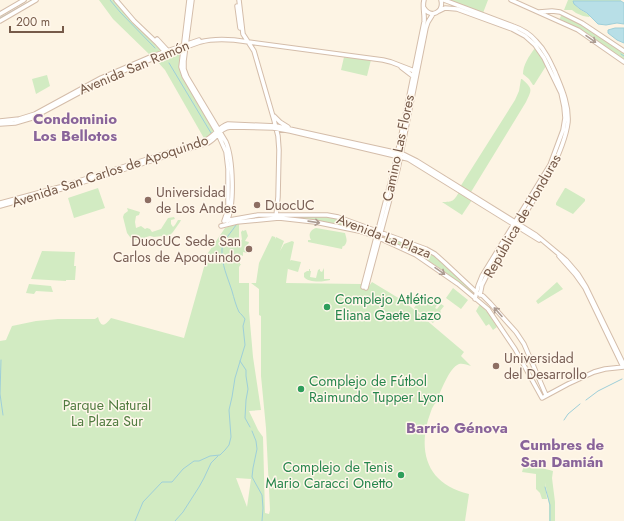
<svg xmlns="http://www.w3.org/2000/svg" width="624" height="521" font-family="Jost,sans-serif">
<style>
.green{fill:#d2ebc2;fill-rule:evenodd}
.water{fill:#b8dfe7;stroke:#9ecfd9}
.lines{fill:none;stroke-linecap:round;stroke-linejoin:round}
.stream{stroke:#9ecfd9;stroke-width:1}
.secondary-casing{stroke:#d4bdaa;stroke-width:5.5}
.secondary{stroke:#fff;stroke-width:3.5}
.oneway{stroke:#ad9c92}
.education-dot{fill:#8d6e63;stroke:#fff7eb;stroke-width:1.5}
.leisure-dot{fill:#2e9e5b;stroke:#fff7eb;stroke-width:1.5}
.labels{text-anchor:middle;dominant-baseline:central;stroke-width:3;stroke-linejoin:round;paint-order:stroke}
.street-label{font-size:14px;fill:#765a49;stroke:#fff7eb}
.education-label{font-size:14px;fill:#785e54;stroke:#fff7eb;text-anchor:start}
.leisure-label{font-size:14px;fill:#27864d;stroke:#fff7eb;text-anchor:start}
.park-label{font-size:14px;fill:#517c40;stroke:#fff7eb}
.neighbourhood-label{font-size:15px;font-weight:bold;fill:#89649a;stroke:#fff7eb}
</style>
<rect width="100%" height="100%" fill="#fdf4e4"/>
<path class="green" d="M99,0H114L130,18L157,44L163,52L151,56L113,19Z
M450,0H488L483,13Z
M568,0H621V1H574C575,9 585,11 590,16L589,17L583,16L576,13L572,10H564Z
M562,14L583,24L624,53V60L559,20Z
M535,48L536,49L546,64V66L534,85H533L529,79L523,74C523,65 529,56 535,48Z
M180,52L179,66L182,76L215,132L205,140L165,70L156,60Z
M344,57L371,60L367,76L341,70Z
M47,75L50,86L36,94L32,79Z
M521,79H522C533,89 532,89 526,102L471,192L469,193L460,187L515,100L519,91Z
M98,188L105,208L74,218L68,198Z
M565,188H566L585,199V201L573,214L556,205V203Z
M459,192L472,200L462,215L442,202C453,202 454,201 459,192Z
M127,208L140,212L139,215L136,216L135,222L136,228L141,226L145,229L147,228L150,229L152,232L161,229L168,218L174,217L175,219L171,220V224L173,227L175,225L178,220H181L180,222L173,232L170,235L154,237L150,236L133,241L127,233L123,217L124,214L128,211Z
M302,215H321L334,217L359,227V230L324,222L302,219Z
M239,223V239L242,240L241,232L243,230V231L246,230L248,236L245,241L249,242L247,247L244,246L247,248V253L243,252V256L241,255L240,258V264H241L239,267V283H249V311L253,357L261,410L249,411L258,430L263,437L265,513L269,514L270,510L266,428L261,376V316L259,315V289L251,283H256L259,263L272,236L275,237V239L276,237L284,241L280,251L275,249L280,251L284,244L292,241L294,242L290,261L291,260L301,262L298,272L288,269V268L286,283L361,284L369,286L372,282L405,302L464,352L461,356L471,366C467,365 463,363 459,364C449,368 441,391 437,400C436,405 437,401 434,405C431,409 430,415 428,420C418,456 430,485 469,494L465,521H0V341L6,340L12,326L36,321L58,319H95L98,317C101,328 105,326 111,318L184,338L208,253L225,228ZM236,478L251,479L247,507Z
M316,228L345,233C346,237 348,241 345,245C342,248 343,244 342,249L308,242V240H311C308,235 310,230 316,228Z
M383,234C398,240 416,244 430,253C447,263 460,279 475,293L474,296C461,285 448,274 435,265C418,254 400,245 382,238Z
M42,251L75,252L74,266H76L75,280H66V281L31,279Z
M324,268V279H330V280C323,282 309,283 304,277V273L307,271H309V269H310V271H311L310,277L316,278L318,270L320,269V271L322,272Z
M557,282L563,289L538,304L536,301Z
M29,284L51,286L53,292L36,291L34,294L26,293Z
M453,288L468,300L461,309L446,298Z
M422,297L432,306L436,300L439,302L435,308L437,309L441,304L444,306L440,311L441,312L433,323L414,308Z
M480,304L489,314L497,327L493,330L489,324L486,326L476,311Z
M525,462C532,469 531,468 540,468C544,468 548,470 553,471L552,478L555,502V521H549V504L545,482L547,499H542L540,493L536,489V474L522,472Z"/>
<path class="water" d="M573,1H621L624,3V24L617,23L606,25L598,24L587,13L580,9L574,4Z
M615,28H624V43L617,40L608,33V30Z"/>
<g class="lines">
<path class="stream" d="M110,0L120,12L155,48
M0,18L32,0
M621,54L624,56
M169,63L211,133
M1,360L0,394L3,415
M240,361L246,370V376L248,389L246,400L245,418L250,427
M586,400L598,391L622,379
M564,420L568,414L580,404
M252,431L256,441L257,449L253,468L252,477L262,495L263,508L262,521
M545,487L550,505V521
M135,521L143,502L162,482H172L183,469L194,461H199L210,456L220,455L225,450L229,445L231,437L229,410L232,397L235,378L245,345L243,326L245,319C243,316 241,314 239,312C236,306 234,298 232,291C228,278 221,264 222,249C223,240 231,233 236,225
M175,521L183,512L199,487L204,478L211,463L218,456"/>
<defs>
<path id="secondary" d="M116,0L134,21L157,43L166,53
M189,0L181,67L184,76L218,134L226,152L228,169V206L227,212L224,221
M192,0L184,61V69L187,77L226,142C233,158 235,205 227,221
M239,0L243,34L254,51L274,120L278,136L279,150L278,197L276,216
M444,0L513,26C522,29 530,34 536,41C545,50 550,61 555,72C562,89 569,104 568,122C566,140 556,161 548,177L487,275L482,285L480,295
M511,0L578,30L624,62
M237,6L240,28
M424,8C431,19 444,12 441,0
M439,11L445,8L457,9L512,29L525,36L535,45L544,58L561,93L564,107L565,118L563,130L550,165L482,276L478,286L475,299
M539,12L552,11L560,12L582,23L624,51
M0,14L24,0
M0,21L36,0
M157,39L169,52
M401,67L414,77
M274,116L280,122L288,127
M0,121L19,119L35,114L101,78L150,57L199,40
M0,124L15,123L32,118L88,88L114,75L152,59L200,42C211,39 222,39 234,40L383,60L391,62L417,72
M0,203L60,187L204,141C214,137 218,127 228,124L276,126L403,154L417,161L536,235L566,260L578,274L586,287L624,365
M0,206L61,189L208,143C218,138 219,128 231,127L273,128L290,131L408,159L539,240
M224,221L258,215H327L338,217L426,249L435,254L444,262L475,291L483,296L490,303L516,332L524,344L546,395
M221,226L237,222L279,218L315,222L359,231L377,237L416,255L458,284L488,309L515,349L542,398L568,384L594,372L605,369L624,367
M559,256L575,274L585,288L623,367
M363,287L395,165L424,22C425,15 422,7 424,0
M366,288L398,169L426,28L428,22L433,14"/>
</defs>
<use href="#secondary" class="secondary-casing"/>
<use href="#secondary" class="secondary"/>
</g>
<defs><path id="oneway-shaft" d="M-6 0H5M1.5-3L5.5 0L1.5 3" fill="none" stroke-width="1.6" stroke-linecap="round" stroke-linejoin="round"/></defs>
<g class="oneway">
<use href="#oneway-shaft" transform="translate(591 39) rotate(35)"/>
<use href="#oneway-shaft" transform="translate(314 222) rotate(8)"/>
<use href="#oneway-shaft" transform="translate(440 271) rotate(35)"/>
<use href="#oneway-shaft" transform="translate(498 312) rotate(-132)"/>
</g>
<g class="education-dot">
<circle cx="148" cy="200" r="4"/>
<circle cx="257" cy="205" r="4"/>
<circle cx="249" cy="249" r="4"/>
<circle cx="496" cy="366" r="4"/>
</g>
<g class="leisure-dot">
<circle cx="327" cy="307" r="4"/>
<circle cx="301" cy="389" r="4"/>
<circle cx="401" cy="475" r="4"/>
</g>
<g class="labels">
<g class="street-label">
<text transform="translate(134 67) rotate(-23)">Avenida San Ramón</text>
<text transform="translate(398 148) rotate(-78)">Camino Las Flores</text>
<text transform="translate(110 171) rotate(-18)">Avenida San Carlos de Apoquindo</text>
<text transform="translate(522 216) rotate(-60)">República de Honduras</text>
<text transform="translate(384 236) rotate(21)">Avenida La Plaza</text>
</g>
<g class="education-label">
<text x="156" y="192">Universidad<tspan x="156" dy="16">de Los Andes</tspan></text>
<text x="265" y="205">DuocUC</text>
<text x="241" y="241" text-anchor="end">DuocUC Sede San<tspan x="241" dy="16">Carlos de Apoquindo</tspan></text>
<text x="504" y="358">Universidad<tspan x="504" dy="16">del Desarrollo</tspan></text>
</g>
<g class="leisure-label">
<text x="335" y="299">Complejo Atlético<tspan x="335" dy="16">Eliana Gaete Lazo</tspan></text>
<text x="309" y="381">Complejo de Fútbol<tspan x="309" dy="16">Raimundo Tupper Lyon</tspan></text>
<text x="393" y="467" text-anchor="end">Complejo de Tenis<tspan x="393" dy="16">Mario Caracci Onetto</tspan></text>
</g>
<g class="park-label">
<text x="107" y="405">Parque Natural<tspan x="107" dy="16">La Plaza Sur</tspan></text>
</g>
<g class="neighbourhood-label">
<text x="75" y="119">Condominio<tspan x="75" dy="17">Los Bellotos</tspan></text>
<text x="457" y="428">Barrio Génova</text>
<text x="562" y="445">Cumbres de<tspan x="562" dy="17">San Damián</tspan></text>
</g>
</g>
<path d="M10 26v6h53v-6" fill="none" stroke="#765a49" stroke-width="2"/>
<text x="16" y="26" font-size="12" fill="#765a49" stroke="#fff7eb" stroke-width="3" paint-order="stroke">200 m</text>
</svg>
